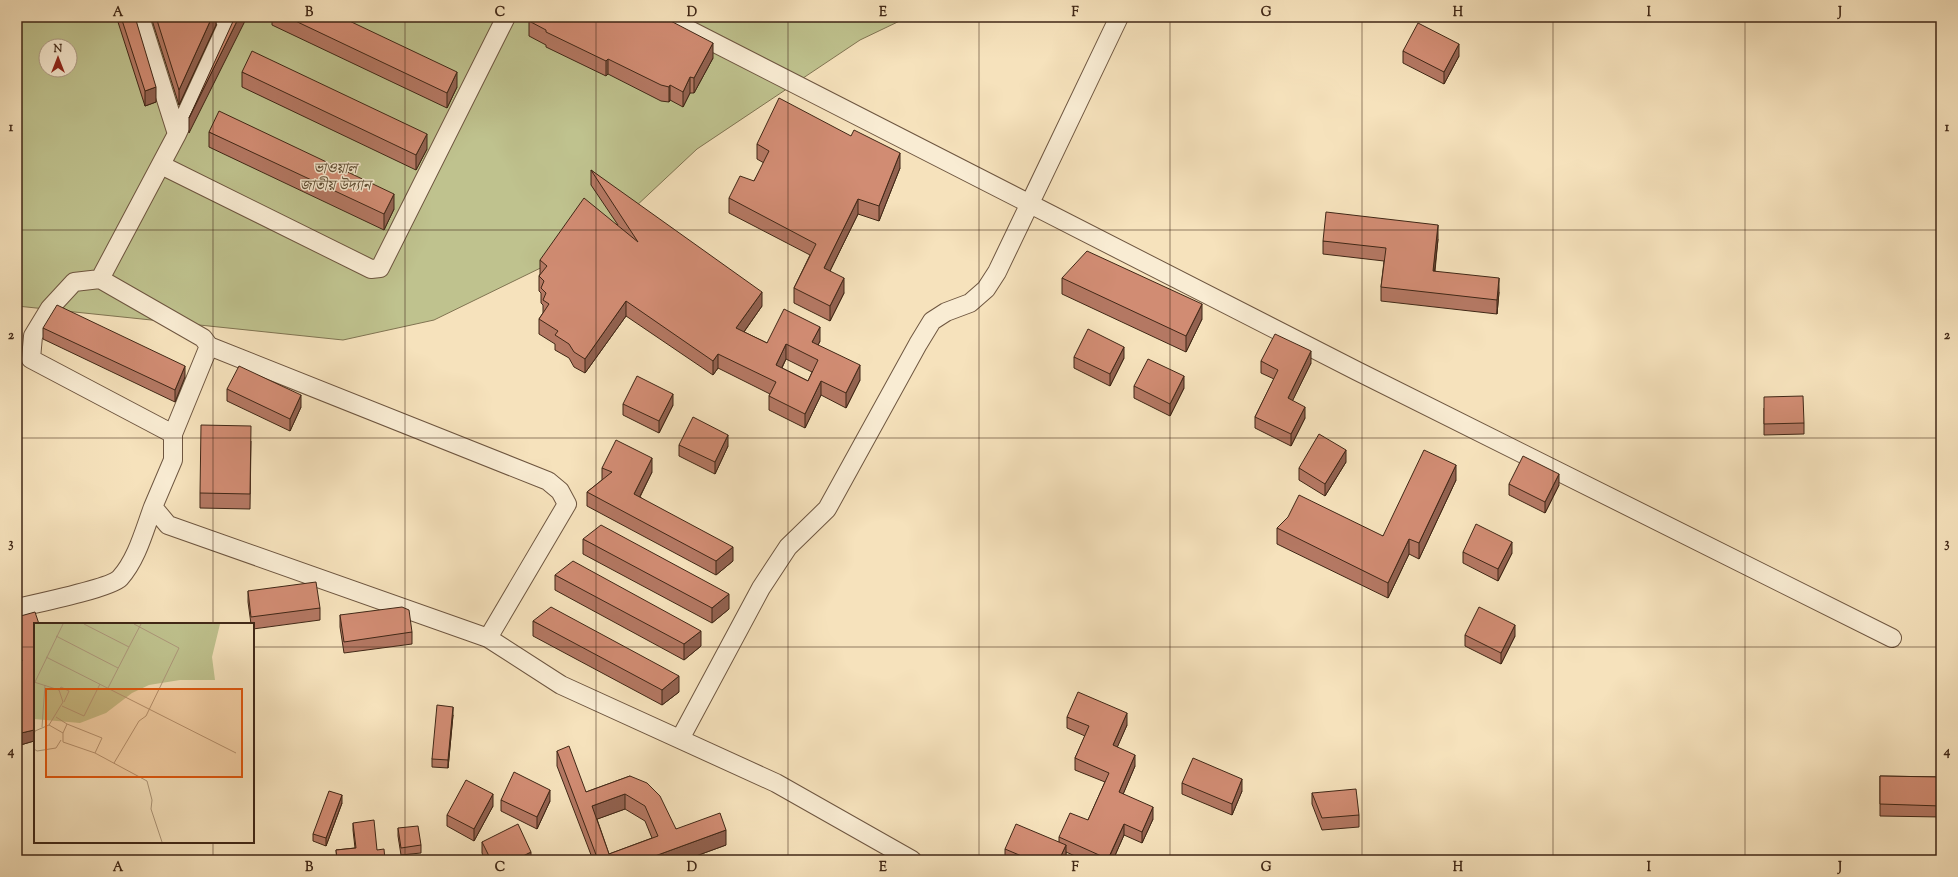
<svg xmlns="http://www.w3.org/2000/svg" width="1958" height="877" font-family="'Sorts Mill Goudy','Noto Serif Bengali',serif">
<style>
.green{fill:#bfc28e;stroke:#807452;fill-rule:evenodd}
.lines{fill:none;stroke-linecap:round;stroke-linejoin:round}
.minor-casing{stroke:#6e5640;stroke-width:20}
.minor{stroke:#f9ecd3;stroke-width:18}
.wall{fill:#b47863;stroke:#402716;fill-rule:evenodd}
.shaded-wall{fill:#926250;stroke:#402716}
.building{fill:#d18c73;stroke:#402716;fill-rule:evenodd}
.grid{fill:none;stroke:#402716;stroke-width:1;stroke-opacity:0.55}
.labels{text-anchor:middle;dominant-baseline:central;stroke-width:3;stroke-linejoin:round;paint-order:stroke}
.park-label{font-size:15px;font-style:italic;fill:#604e34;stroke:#f9ecd3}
.inset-road{fill:none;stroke:#ad977a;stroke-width:1}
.view{fill:#e0560c;fill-opacity:0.15;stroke:#e0560c;stroke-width:2}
.inset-edge{fill:none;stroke:#402716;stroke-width:2}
.neatline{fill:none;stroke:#402716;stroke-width:1.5}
.grid-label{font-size:13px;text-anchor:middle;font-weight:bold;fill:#402716}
</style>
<rect width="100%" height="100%" fill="#f6e2bc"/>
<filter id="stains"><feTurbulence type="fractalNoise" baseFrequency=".005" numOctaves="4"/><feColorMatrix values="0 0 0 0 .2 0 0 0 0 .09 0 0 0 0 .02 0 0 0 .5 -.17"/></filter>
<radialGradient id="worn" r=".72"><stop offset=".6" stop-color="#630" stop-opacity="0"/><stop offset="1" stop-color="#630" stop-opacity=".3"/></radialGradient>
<path class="green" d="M17,17H908L860,40L697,149L602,238L434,320L343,340L17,306ZM46,46H70V70H46Z"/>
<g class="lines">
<defs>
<path id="minor" d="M140,17L177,134L100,279L74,282L50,308L33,336L31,359L173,434V460L153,507L168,525L488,638L561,685L776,783L912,860
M664,17L1357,371L1892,638
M177,134L229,21L222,17
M161,165L371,269L380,268L506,17
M100,279L203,338L209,346L173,434
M209,346L548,481L560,491L567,504L488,638
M17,608C34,604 111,588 120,578C137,559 144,531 153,507
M680,739L761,588L788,547L827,509L918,344L932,321L946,312L970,303L986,289L997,272L1119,17"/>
</defs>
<use href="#minor" class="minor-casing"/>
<use href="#minor" class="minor"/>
</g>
<path class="wall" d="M117,17H135L156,102L145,106L117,19Z
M151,17H216V25L179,105Z
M272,17H341L457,87L447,108L272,25Z
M529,21L713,58L694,93H690L683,107L670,100L669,102L661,101L608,74L606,76L546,47V45L529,36Z
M1403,51L1459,56L1444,84L1403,63Z
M242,72L427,149L416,170L242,87Z
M209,132L394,209L384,230L209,147Z
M757,144L900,168L879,221L858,214L830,271L844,293L830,321L794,303V288L810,255L729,213V198L754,181L764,163L757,159Z
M591,170L762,306L744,332L767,343L820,341L818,345L860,380L846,408L821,395L805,428L769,410V396L770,394L718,368L713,375L626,316L585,373L574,367L569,358L555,350V344L539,334V319L543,313V305L541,303V293L539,291V276L540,274V260L618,225L591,185ZM786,359L812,372L808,381L782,368Z
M1438,239L1435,271L1499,292L1497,314L1381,301V287L1384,261L1323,254V241Z
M1062,278L1202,319L1186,352L1062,294Z
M43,328L185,377L175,402L43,339Z
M1074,357L1124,358L1110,386L1074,368Z
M1261,361L1311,363L1292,401L1305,418L1291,446L1255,428V417L1274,379L1261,373Z
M1134,386L1184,388L1170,416L1134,398Z
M227,389L301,407L290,431L227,401Z
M623,404L673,405L659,433L623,415Z
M1764,408L1804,423V434L1764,435Z
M251,441L250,509L200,508V493Z
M679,445L728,446L715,474L679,456Z
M1346,462L1325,496L1299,480V468Z
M602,468L652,472L640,497L733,561L716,575L587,506V492L602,480Z
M1456,480L1419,559L1409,554L1388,598L1277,544V528L1383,536Z
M1509,484L1559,485L1545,513L1509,495Z
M583,539L729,609L712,623L583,554Z
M1463,552L1512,553L1498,581L1463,563Z
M555,575L701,646L684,660L555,590Z
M248,591L320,608V620L253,629V624H251L248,602Z
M340,615L412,632V644L344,653L340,627Z
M17,617L35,624V745L34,741L17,746V662L19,661L17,655Z
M533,621L679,692L662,705L533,636Z
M1465,635L1515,636L1501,664L1465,646Z
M453,715L448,768L432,767V759Z
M1067,717L1127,725L1117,747L1135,766L1123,794L1153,819L1142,843L1124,835L1113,860H1084L1066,852V857L1064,860H1005V849L1059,842V837L1088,820L1105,782L1075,770V758L1085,736L1067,728Z
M557,751L586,792L630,776L676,829L726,845L685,860H593L557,766ZM625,809L645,821L652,838L609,854L597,819Z
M1880,776L1941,777V817L1880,816Z
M1182,783L1242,791L1232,815L1182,794Z
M1312,793L1359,815V827L1322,830L1312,804Z
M501,800L550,801L537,829L501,811Z
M342,803L326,846L313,841V834Z
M493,806L474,841L447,826V815Z
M353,823L377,850L385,860H337L336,850L355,848L353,830Z
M398,828L421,845V853L401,855L398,836Z
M482,842L531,860H485L482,853Z"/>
<path class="shaded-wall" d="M212,17H216V25L179,105V90Z
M239,17H247L189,133V118Z
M713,43V58L694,93V78Z
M1459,44V56L1444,84V72Z
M608,59V74L606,76V61Z
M457,72V87L447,108V93Z
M690,77V93L683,107V92Z
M670,85V100L669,102V87Z
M156,87V102L145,106V91Z
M427,134V149L416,170V155Z
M900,153V168L879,221V206Z
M394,194V209L384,230V214Z
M858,199V214L824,283V268Z
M1438,225V239L1433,284V271Z
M844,278V293L830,321V306Z
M1499,278V292L1497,314V300Z
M762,292V306L736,343V328Z
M626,301V316L585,373V359Z
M1202,304V319L1186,352V336Z
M820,327V341L812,357V342Z
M786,344V359L776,379V365Z
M1124,347V358L1110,386V374Z
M1311,351V363L1288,410V398Z
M718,354V368L713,375V361Z
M860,365V380L846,408V393Z
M185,366V377L175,402V390Z
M1184,376V388L1170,416V404Z
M821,381V395L805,428V414Z
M673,394V405L659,433V421Z
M301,395V407L290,431V419Z
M1305,407V418L1291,446V434Z
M728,435V446L715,474V462Z
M1346,450V462L1325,496V484Z
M652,458V472L634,508V494Z
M1456,465V480L1419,559V543Z
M1559,474V485L1545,513V502Z
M1409,539V554L1388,598V583Z
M1512,542V553L1498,581V569Z
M733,547V561L716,575V561Z
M729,594V609L712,623V608Z
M1515,625V636L1501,664V653Z
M701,631V646L684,660V644Z
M679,676V692L662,705V690Z
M453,707V715L448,768V760Z
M1127,713V725L1113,757V745Z
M34,730V741L17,746V734Z
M1135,755V766L1119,804V792Z
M1242,779V791L1232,815V804Z
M550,790V801L537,829V817Z
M493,794V806L474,841V829Z
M625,794V809L592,821V806Z
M342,795V803L326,846V838Z
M1153,807V819L1142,843V832Z
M1124,824V835L1113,860H1108Z
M726,830V845L685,860H644Z
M1066,845V857L1064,860H1059Z
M531,852V860H515Z"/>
<path class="building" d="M121,17H135L156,87L145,91Z
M156,17H212L179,90Z
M235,17H239L189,118Z
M287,17H341L457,72L447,93Z
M531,17H663L713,43L694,78L690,77L683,92L670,85L669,87L661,85L608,59L606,61L546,32V30L529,21Z
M1418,23L1459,44L1444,72L1403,51Z
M252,51L427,134L416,155L242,72Z
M779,98L851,136L854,130L900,153L879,206L858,199L824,268L844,278L830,306L794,288L816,244L729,198L740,176L754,181L769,151L757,144Z
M219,111L394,194L384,214L209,132Z
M591,170L762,292L736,328L767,343L784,309L820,327L812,342L860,365L846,393L821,381L805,414L769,396L776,382L718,354L713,361L626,301L585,359L574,352L569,344L555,335L558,331L539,319L549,304L543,300L546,293L541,288L544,281L539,276L547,266L540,260L584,198L638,242ZM786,344L818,360L808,381L776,365Z
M1326,212L1438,225L1433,271L1499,278L1497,300L1381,287L1386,248L1323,241Z
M1087,251L1202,304L1186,336L1062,278Z
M57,305L185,366L175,390L43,328Z
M1088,329L1124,347L1110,374L1074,357Z
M1275,334L1311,351L1288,398L1305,407L1291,434L1255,417L1278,370L1261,361Z
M1148,359L1184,376L1170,404L1134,386Z
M239,366L301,395L290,419L227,389Z
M637,376L673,394L659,421L623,404Z
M1803,396L1804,423L1764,424V397Z
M693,417L728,435L715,462L679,445Z
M201,425L251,426L250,494L200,493Z
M1319,434L1346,450L1325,484L1299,468Z
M616,440L652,458L634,494L733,547L716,561L587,492L612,472L602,468Z
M1424,450L1456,465L1419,543L1409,539L1388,583L1277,528L1288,517L1299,495L1383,536Z
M1523,456L1559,474L1545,502L1509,484Z
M1476,524L1512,542L1498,569L1463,552Z
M601,525L729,594L712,608L583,539Z
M573,561L701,631L684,644L555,575Z
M316,582L320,608L251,617L248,591Z
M402,607L409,610L412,632L344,642L340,615Z
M551,607L679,676L662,690L533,621Z
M1479,607L1515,625L1501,653L1465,635Z
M35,612L39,624H35V733L34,730L17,734V662L22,661L17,644V617Z
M1078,692L1127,713L1113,745L1135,755L1119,792L1153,807L1142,832L1124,824L1108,859L1059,837L1070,813L1088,820L1109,773L1075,758L1089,726L1067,717Z
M437,705L453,707L448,760L432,759Z
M569,746L586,792L630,776L647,783L660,796L676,829L720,813L726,830L644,860H598L557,751ZM625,794L645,806L658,836L609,854L592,806Z
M1193,758L1242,779L1232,804L1182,783Z
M514,772L550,790L537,817L501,800Z
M1880,776L1941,777V806L1880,804Z
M466,780L493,794L474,829L447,815Z
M1356,789L1359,815L1322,818L1312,793Z
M329,791L342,795L326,838L313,834Z
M374,820L377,850L384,849L385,860H337L336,850L356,848L353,823Z
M518,824L531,852L515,860H491L482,842Z
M1016,824L1066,845L1059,860H1031L1005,849Z
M418,826L421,845L401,848L398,828Z
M836,857L842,860H834Z"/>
<path class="grid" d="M213,17V624M405,17V860M596,17V860M788,17V860M979,17V860M1170,17V860M1362,17V860M1553,17V860M1745,17V860M17,230H1941M17,438H1941M17,647H35M253,647H1941M213,842V860"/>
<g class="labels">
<g class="park-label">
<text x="335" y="169">ভাওয়াল<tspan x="335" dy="17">জাতীয় উদ্যান</tspan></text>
</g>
</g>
<g transform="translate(34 623)">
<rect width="220" height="220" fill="#f6e2bc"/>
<path d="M0,1H186L178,34L181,57H146L115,62L98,70L72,90L46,100L0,96Z" fill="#bfc28e"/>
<path class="inset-road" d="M50,1L95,24L107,1M22,13L84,45M12,34L202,130M0,59L25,67L29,79L15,102L29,110V119L61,130L113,158L118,177L117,186L128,219M1,59L29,1M74,65L95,24M25,67L27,64L35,68L30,79M28,83L50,93L66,61M22,94L33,101L29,110M33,101L68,115L61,130M8,104L11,62M0,112L1,108L15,102M0,126L3,128L22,125L27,117M80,140L105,98L112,93L145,25L100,1"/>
<path class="view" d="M12,66H208V154H12Z"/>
<rect width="220" height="220" class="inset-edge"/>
</g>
<rect width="1958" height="877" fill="none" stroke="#f6e2bc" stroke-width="44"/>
<g transform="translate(58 58)"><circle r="19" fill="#f9ecd3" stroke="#af9d87"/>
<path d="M0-3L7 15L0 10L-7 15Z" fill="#8f2418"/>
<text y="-6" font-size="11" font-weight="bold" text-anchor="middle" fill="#402716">N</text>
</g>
<rect x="22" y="22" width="1914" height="833" class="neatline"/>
<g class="grid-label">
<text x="118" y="16">A</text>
<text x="309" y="16">B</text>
<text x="500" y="16">C</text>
<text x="692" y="16">D</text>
<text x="883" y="16">E</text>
<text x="1075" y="16">F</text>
<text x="1266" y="16">G</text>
<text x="1458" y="16">H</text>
<text x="1649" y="16">I</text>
<text x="1840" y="16">J</text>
<text x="11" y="131">1</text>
<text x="1947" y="131">1</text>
<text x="11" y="339">2</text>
<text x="1947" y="339">2</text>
<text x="11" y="547">3</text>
<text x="1947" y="547">3</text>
<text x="11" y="755">4</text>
<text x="1947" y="755">4</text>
<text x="118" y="871">A</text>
<text x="309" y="871">B</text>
<text x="500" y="871">C</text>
<text x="692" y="871">D</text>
<text x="883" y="871">E</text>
<text x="1075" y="871">F</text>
<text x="1266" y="871">G</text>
<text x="1458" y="871">H</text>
<text x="1649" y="871">I</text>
<text x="1840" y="871">J</text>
</g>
<rect width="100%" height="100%" filter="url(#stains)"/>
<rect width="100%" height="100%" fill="url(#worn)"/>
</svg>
